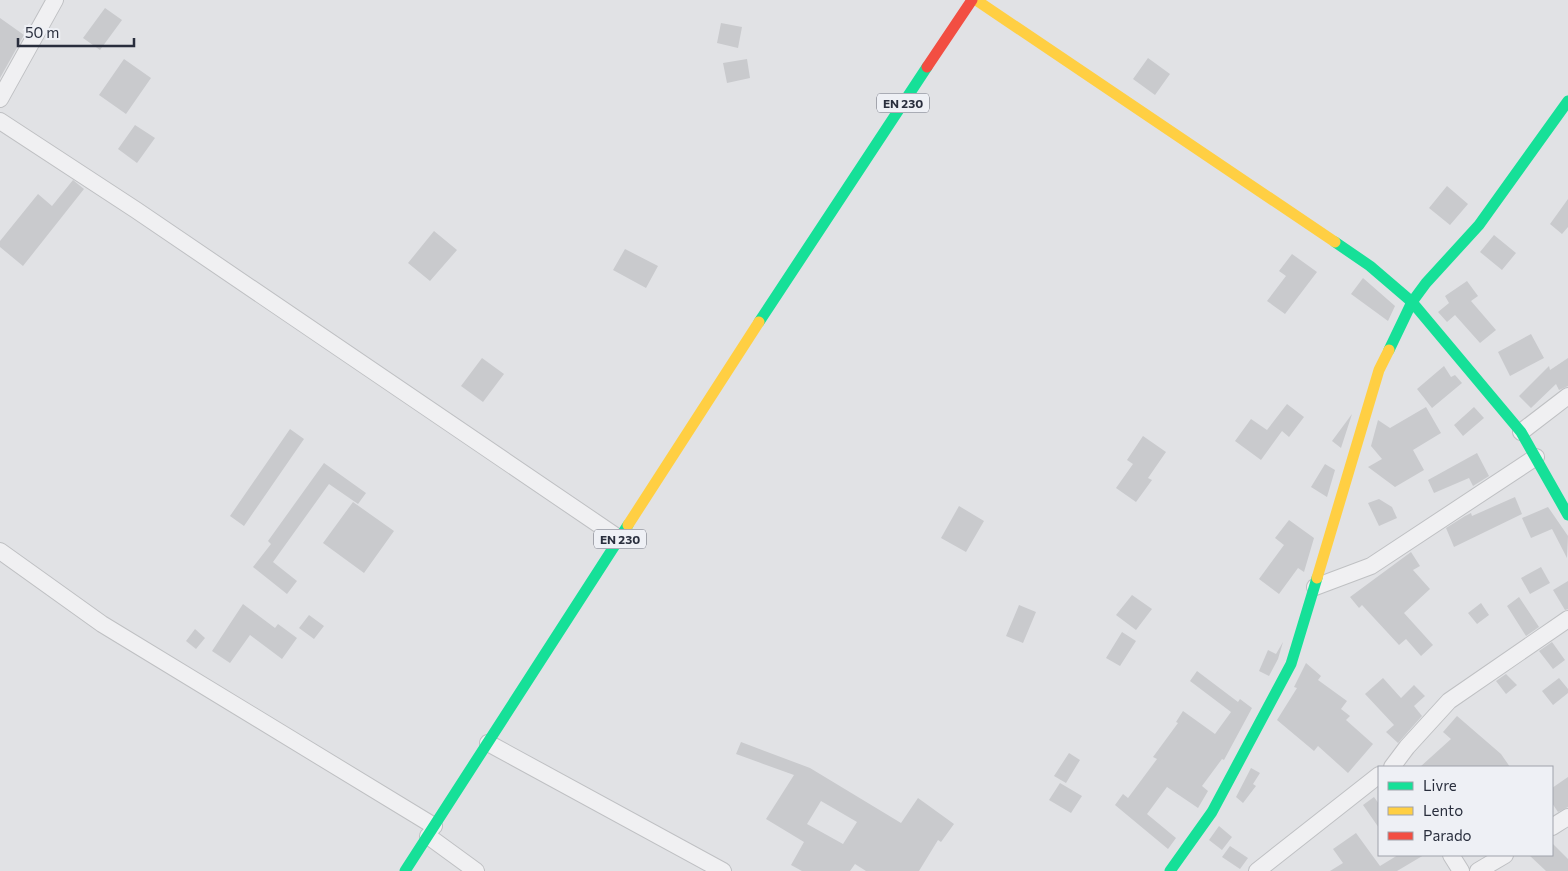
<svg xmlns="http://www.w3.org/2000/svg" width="1568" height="871" font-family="Commissioner,sans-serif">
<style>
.building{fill:#c9cacd;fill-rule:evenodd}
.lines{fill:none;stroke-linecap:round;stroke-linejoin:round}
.street-casing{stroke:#bfc0c3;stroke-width:18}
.street{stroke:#f0f0f2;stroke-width:16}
.fast{stroke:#16e098;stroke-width:11}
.slow{stroke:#ffcf43;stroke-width:11}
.jam{stroke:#f24e42;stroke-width:11}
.labels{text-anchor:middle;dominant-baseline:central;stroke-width:5;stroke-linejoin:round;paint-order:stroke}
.shield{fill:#eef0f5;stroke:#646874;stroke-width:1}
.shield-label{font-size:12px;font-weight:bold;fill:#292e3d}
</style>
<rect width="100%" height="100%" fill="#e1e2e5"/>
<path class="building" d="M105,8L122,20L100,50L83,38Z
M0,18L24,35L0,78Z
M721,23L742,27L738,48L717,43Z
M1148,58L1170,74L1155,95L1133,79Z
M124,59L151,78L126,114L99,95Z
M747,59L750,78L727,83L723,63Z
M135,125L155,138L137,163L118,149Z
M73,180L84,189L23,266L0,247V241L38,194L52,206Z
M1447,186L1468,204L1450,225L1429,208Z
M1568,199V227L1562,234L1550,224Z
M434,231L457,250L430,281L408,263Z
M1494,235L1516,253L1502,270L1480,252Z
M625,249L658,266L646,288L613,270Z
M1292,254L1317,272L1285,314L1267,301L1286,276L1279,271Z
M1363,278L1395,306L1388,321L1351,294Z
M1467,281L1478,296L1471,301L1496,330L1480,343L1455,315L1447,322L1438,312L1449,303L1445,296Z
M1531,334L1544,358L1510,376L1498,352Z
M482,358L504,374L483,402L461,386Z
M1568,358V386L1559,390L1556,384L1531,408L1519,396L1549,366L1550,370Z
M1444,366L1451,377L1455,375L1462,383L1432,408L1417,389Z
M1287,404L1304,417L1289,437L1282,431L1261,460L1235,441L1251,419L1267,430Z
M1426,407L1441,433L1413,450L1424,470L1395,487L1368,467L1382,459L1371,446L1378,420L1390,428Z
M1474,407L1484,418L1463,436L1454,425Z
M1352,414L1341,448L1332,441Z
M290,429L304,439L244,526L230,516Z
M1143,436L1166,452L1148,478L1152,480L1136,502L1116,488L1133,464L1127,460Z
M1477,453L1489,476L1473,486L1469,478L1434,493L1428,480Z
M324,463L366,493L358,504L329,484L273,562L297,581L287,594L253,567L271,544L268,541Z
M1325,464L1335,470L1327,497L1311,487Z
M1515,497L1522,514L1454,547L1446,528L1465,516L1471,513L1472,516Z
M1379,499L1392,507L1397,518L1379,526L1368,503Z
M353,502L394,531L364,573L323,543Z
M959,506L984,521L966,552L941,538Z
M1548,507L1568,536L1567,558L1552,529L1531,538L1522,518Z
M1289,520L1314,538L1304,572L1298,568L1279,594L1259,579L1284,545L1275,538Z
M1411,552L1420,566L1413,570L1430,589L1404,613L1433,645L1421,656L1406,639L1399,645L1362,605L1359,608L1350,597Z
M1541,567L1550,583L1530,594L1521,578Z
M1568,581V609L1565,610L1553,590Z
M1132,595L1152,609L1136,630L1116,615Z
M1519,597L1539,627L1526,636L1507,606Z
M1481,603L1489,615L1477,624L1468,613Z
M243,604L275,628L278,624L297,638L282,659L250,635L230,663L212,651Z
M1019,605L1036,612L1023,643L1006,636Z
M309,615L324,626L314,639L299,628Z
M195,629L205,638L196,649L186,641Z
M1122,632L1136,641L1120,666L1106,658Z
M1283,642L1278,659L1269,676L1259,671L1268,650L1276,654Z
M1552,642L1565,660L1553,669L1539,651Z
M1306,663L1321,676L1318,680L1347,701L1341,709L1350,716L1346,720L1373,744L1348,773L1318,746L1314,751L1277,720L1297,688L1294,687Z
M1197,671L1238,702L1240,699L1252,708L1224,760L1222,759L1202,786L1208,791L1198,808L1167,787L1147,814L1176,838L1168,849L1115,805L1123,794L1128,798L1157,759L1153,757L1178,723L1176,722L1183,711L1215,734L1231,712L1190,681Z
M1506,674L1517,685L1506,694L1496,681Z
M1383,678L1401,698L1414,685L1425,696L1414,706L1422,716L1398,743L1386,732L1394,725L1365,694Z
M1559,678L1568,689V693L1553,705L1542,691Z
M1457,716L1501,754L1510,767H1420L1451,739L1443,732Z
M741,742L810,768L901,823L918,798L954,824L941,842L938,840L919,871H866L855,864L850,871H802L791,865L804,842L766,819L794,775L736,754ZM821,801L857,822L843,844L807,824Z
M1069,753L1080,760L1066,783L1054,776Z
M1251,768L1260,773L1253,784L1256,786L1243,803L1236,797Z
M1568,777V807L1558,812L1552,803V788Z
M1060,783L1082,796L1071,813L1049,800Z
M1374,797L1379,804V828L1363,805Z
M1219,826L1232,837L1222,850L1209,840Z
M1356,833L1380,866L1398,855H1424L1397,871H1330L1343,863L1333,849Z
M1552,843L1568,859V871H1546L1529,855H1552Z
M1230,846L1248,858L1240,869L1222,857Z"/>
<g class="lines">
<defs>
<path id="street" d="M0,99L55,0
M0,121L136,210L620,539
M1521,432L1568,396
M0,551L102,624L434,826
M1315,587L1371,566L1536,457
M488,743L723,871
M1392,767L1407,747L1449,701L1568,619
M1552,827L1568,817
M428,836L476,871
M1451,855L1461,871
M1257,871L1379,775
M1478,871L1505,855"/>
</defs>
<use href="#street" class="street-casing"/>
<use href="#street" class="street"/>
<path class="fast" d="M1335,242L1370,266L1412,302L1521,432L1568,515
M759,322L927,67
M1389,350L1412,302L1426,283L1479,225L1568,101
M405,871L628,525
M1170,871L1212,812L1291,664L1317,578"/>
<path class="slow" d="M976,0L1335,242
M628,525L759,322
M1317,578L1379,370L1389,350"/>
<path class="jam" d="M927,67L972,0"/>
</g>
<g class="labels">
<g class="shield">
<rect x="877" y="93.5" width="52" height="19" rx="4"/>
<rect x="594" y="529.5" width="52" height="19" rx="4"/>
</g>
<g class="shield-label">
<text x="903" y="103">EN 230</text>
<text x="620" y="539">EN 230</text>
</g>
</g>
<rect x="1378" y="766" width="175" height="90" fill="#eef0f5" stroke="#9fa2ab"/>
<rect x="1388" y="782" width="25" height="8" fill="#16e098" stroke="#9fa2ab"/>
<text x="1423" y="791" font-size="15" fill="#292e3d">Livre</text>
<rect x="1388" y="807" width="25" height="8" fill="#ffcf43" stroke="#9fa2ab"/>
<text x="1423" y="816" font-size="15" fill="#292e3d">Lento</text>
<rect x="1388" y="832" width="25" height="8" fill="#f24e42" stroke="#9fa2ab"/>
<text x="1423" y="841" font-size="15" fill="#292e3d">Parado</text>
<path d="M18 38v8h116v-8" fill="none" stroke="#292e3d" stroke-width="2.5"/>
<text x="25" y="38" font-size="15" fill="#292e3d" stroke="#eef0f5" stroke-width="4" paint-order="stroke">50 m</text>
</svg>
